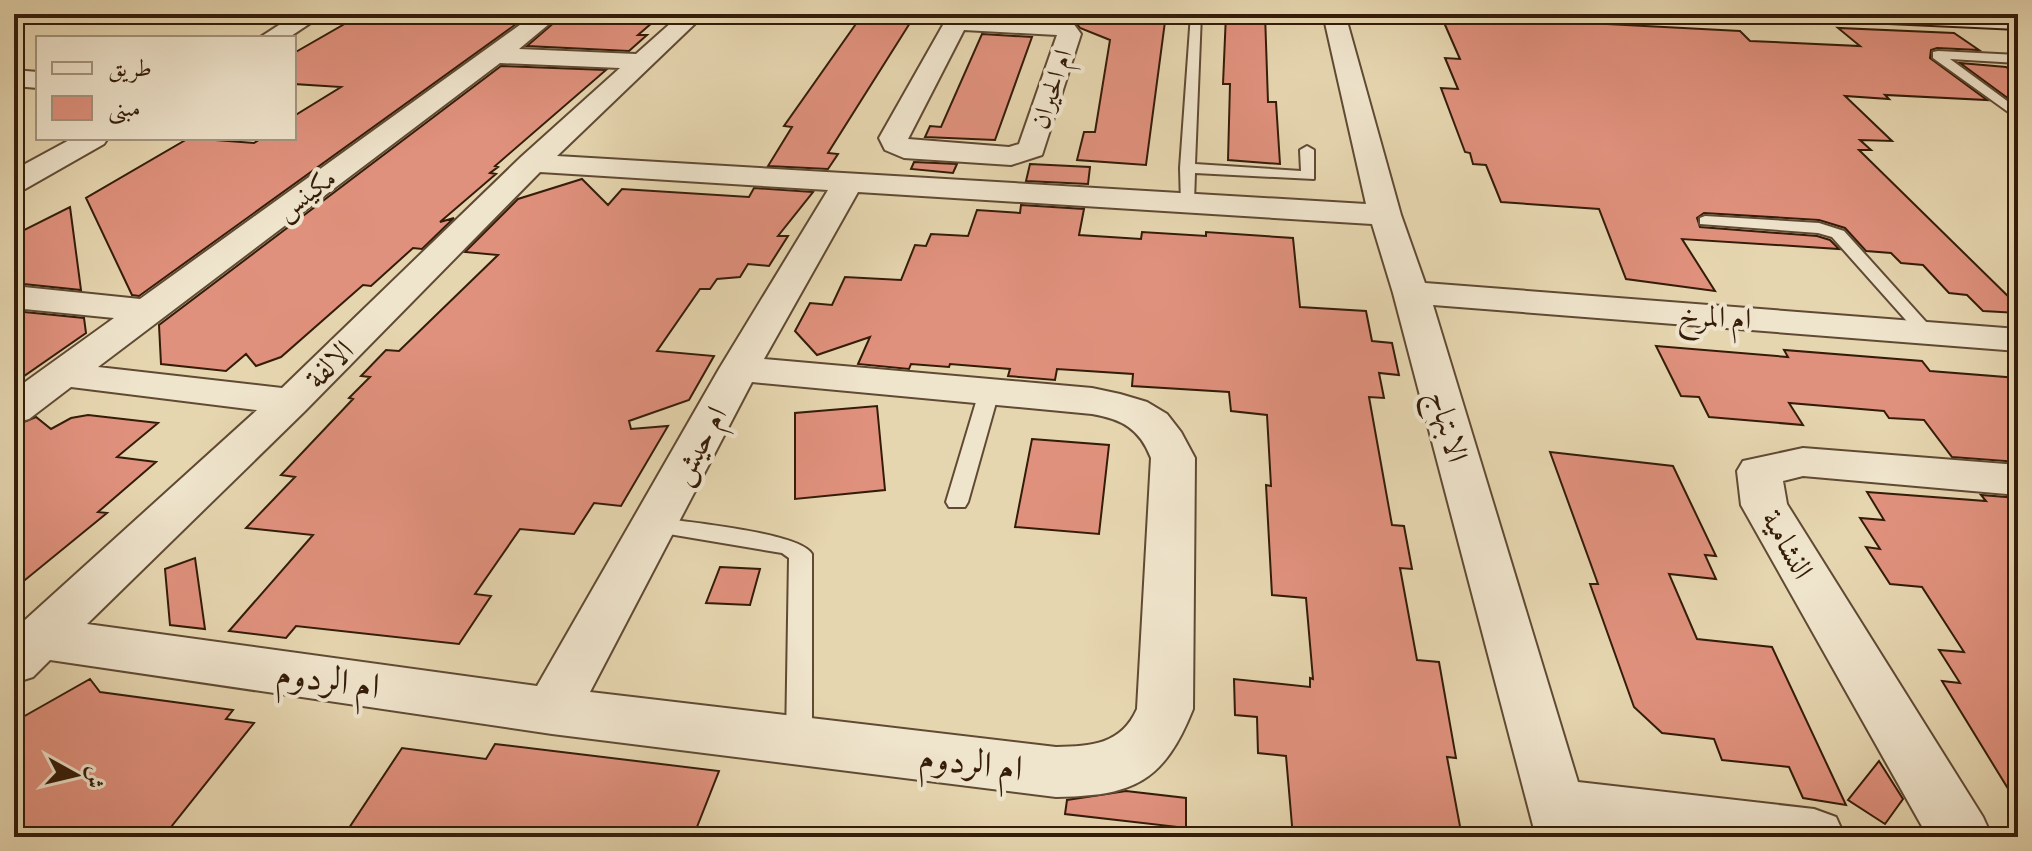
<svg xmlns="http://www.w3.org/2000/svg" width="2032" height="851" font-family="'EB Garamond',Amiri,serif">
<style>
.building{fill:#e0917d;stroke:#341c09;stroke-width:2}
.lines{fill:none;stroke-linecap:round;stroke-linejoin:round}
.lane-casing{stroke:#604a33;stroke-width:4}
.street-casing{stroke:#604a33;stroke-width:4}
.secondary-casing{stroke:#341c09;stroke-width:4}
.lane{fill:#efe4cc;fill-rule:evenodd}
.street{fill:#efe4cc;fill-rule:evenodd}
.secondary{fill:#efe4cc;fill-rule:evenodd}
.labels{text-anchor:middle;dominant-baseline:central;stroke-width:8;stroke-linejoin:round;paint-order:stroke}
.far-street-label{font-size:26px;fill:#341c09;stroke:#efe4cc}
.street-label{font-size:30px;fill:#341c09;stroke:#efe4cc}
.near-street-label{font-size:36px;fill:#341c09;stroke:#efe4cc}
</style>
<rect width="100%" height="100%" fill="#e6d6b0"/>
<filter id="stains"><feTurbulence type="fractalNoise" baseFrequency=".0025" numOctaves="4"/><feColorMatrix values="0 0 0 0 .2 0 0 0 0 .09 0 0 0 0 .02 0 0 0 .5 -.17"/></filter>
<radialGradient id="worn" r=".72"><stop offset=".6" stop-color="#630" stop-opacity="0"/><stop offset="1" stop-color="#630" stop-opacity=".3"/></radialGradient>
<path class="building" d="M362,14H530L139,296L132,295L86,198L189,138L254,143L262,138H294V116L341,87L294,84V53Z
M564,14L642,17L637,21L653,22L638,35H647L629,51L527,46Z
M1049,14H1166L1146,165L1077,160L1084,132H1095L1110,40L1080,28L1074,20Z
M1226,14H1265L1268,102H1276L1280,164L1228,160L1230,84H1223Z
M1514,14L1583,15L1588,23L1740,31L1750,41L1860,46L1838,28L1954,33L1979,50L1937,48L1931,50L1930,58L1987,100L1885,95L1889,99L1845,96L1892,141L1860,140L1871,150H1859L2018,306V313L1983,311L1967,295L1949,293L1923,265L1901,263L1891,253L1866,251L1845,228L1819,220L1704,213L1697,218L1700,227L1817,236L1830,240L1839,249L1682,239L1715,291L1626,279L1599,209L1501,202L1486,165L1473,164L1470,153L1465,152L1441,88L1458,89L1445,58L1460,59L1442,18L1518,22Z
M858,21L910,23L828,153L838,154L828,169L768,166L792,127L784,126Z
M982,34L1032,37L995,140L925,137L930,126L941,127Z
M1960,63L2006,67L2018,75V102H2013Z
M501,66L606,70L495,166L498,167L490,173L496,174L440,222L454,218L422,249L413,248L371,286L363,285L281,357L256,366L246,354L226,371L161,364L159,325Z
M914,162L957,164L953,173L911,169Z
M1030,164L1090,167L1088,184L1026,181Z
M582,179L608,205L622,189L749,197L754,188L813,192L778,236H788L769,266L748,264L740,277L717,279L710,289H700L657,351L714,356L689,400L629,421L631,429L668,426L621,506L594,503L574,534L520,529L475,594L491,596L459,644L296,626L286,638L229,631L313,535L246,528L295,477L281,475L353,399L349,398L370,377L361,376L386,350L399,351L498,255L465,252L518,199Z
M1021,205L1084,209L1079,235L1141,239L1142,232L1206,236V232L1293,238L1300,307L1366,311L1372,341L1392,343L1399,375L1379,373L1384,398L1369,397L1392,525L1404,526L1412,569L1400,568L1417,660L1439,662L1456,758L1447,757L1462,837H1293L1286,756L1258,753L1257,717L1235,715L1234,679L1310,687V678L1313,679L1306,598L1272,595L1266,485L1271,486L1267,415L1231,411L1229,392L1132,386L1133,374L1057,369L1055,380L1008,376L1010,369L950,364L949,367L911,364L909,369L858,364L870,337L817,355L795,331L810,303L832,305L845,277L901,280L915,245L926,246L931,234L968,236L977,210L1020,213Z
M70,207L81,290L14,283V235Z
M14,311L84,318L86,333L14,383Z
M1656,346L1788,357L1784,350L1922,361L1930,371L2018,378V462L1952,457L1924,420L1889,418L1884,411L1789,403L1803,425L1709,417L1699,397L1681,396Z
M877,406L885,490L795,499V413Z
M88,415L158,423L117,457L156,462L98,512L107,513L14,589V426L36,417L51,429L71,418Z
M1032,439L1109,445L1099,534L1015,527Z
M1550,452L1673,466L1716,556L1705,555L1716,579L1669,574L1697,639L1772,647L1846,805L1803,798L1789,767L1722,760L1714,739L1662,733L1634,707L1590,584H1598Z
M1867,492L1986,501L1981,495L2018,498V805L1942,681L1960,683L1939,650L1964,652L1922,587L1890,584L1866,547L1880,549L1860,518L1884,520Z
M195,558L205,629L170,625L165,569Z
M720,567L760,569L750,605L706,603Z
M90,679L100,692L233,710L226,719L254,723L163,837H14V722Z
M495,744L719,771L693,837H343L402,748L486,759Z
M1879,761L1903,799L1885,824L1848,800Z
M1126,791L1186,798V828L1065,814L1067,800Z"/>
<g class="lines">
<defs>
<path id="lane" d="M1191,14H1201L1195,164L1301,171L1300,150L1307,146L1314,150V179L1195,173L1194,201L1186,206L1181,204L1180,168Z
M1938,51L2018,55V63L1950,59L2018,109V119L1933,58V52Z
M1705,216L1819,223L1844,231L1936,333L1933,337H1921L1832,237L1818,233L1700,224V218Z
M989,386L999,392L968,502L965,507H949L946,502L979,392Z
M653,517C682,522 800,532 812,554V741L809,749L799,752L789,749L786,741L789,558L782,553L645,530L642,525L645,520Z"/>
<path id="street" d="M296,14H324L288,38H259Z
M535,14H561L519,49L636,54L681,14H705L557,156L1366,204L1323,14H1345L1401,215L1425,283L2018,329V351L1433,305L1578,782L1814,809L1836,817L1845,837H1536L1393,293L1372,224L858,192L764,359L1092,388L1120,394L1147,402L1167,414L1181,432L1195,458L1193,709C1164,782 1133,796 1056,797L552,734L50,660L33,677L14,683V630L257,410L71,387L29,419L14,423V390L114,318L14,308V286L140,299ZM500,63L620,68L521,157L282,388L98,367ZM540,172L828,190L719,369L537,686L87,624L305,411ZM752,382L1092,414C1122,419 1140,429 1151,458L1137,709C1121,745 1091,746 1056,747L590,692Z
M963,15L1065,21L1073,23L1081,34L1042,155L1011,165L904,158L885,150L879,138L943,25L947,20ZM964,30L1057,35L1019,144L1009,147L908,139Z
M14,70L38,72V88L14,86Z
M73,138H108L104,144L25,189L14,191V170Z
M1803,448L2018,465V495L1803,476L1783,481L1787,504L1983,817L1992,837H1928L1741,505L1737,471L1743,461Z"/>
<path id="secondary" d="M1833,14L2018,15V29L1845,21L1837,19Z"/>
</defs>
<use href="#lane" class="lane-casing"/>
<use href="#street" class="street-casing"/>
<use href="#secondary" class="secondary-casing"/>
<use href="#lane" class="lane"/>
<use href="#street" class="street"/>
<use href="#secondary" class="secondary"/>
</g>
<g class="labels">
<g class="far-street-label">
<text transform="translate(1051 89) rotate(-72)">ام الحيران</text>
<text transform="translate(306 194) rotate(-36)">مكينس</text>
</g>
<g class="street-label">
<text transform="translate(1715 316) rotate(4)">ام المرخ</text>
<text transform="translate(329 364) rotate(-45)">الالفة</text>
<text transform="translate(1449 426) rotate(74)">الابتهاج</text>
<text transform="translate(698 445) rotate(-61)">ام حيش</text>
<text transform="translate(1788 544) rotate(61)">النشامية</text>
</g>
<g class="near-street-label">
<text transform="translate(328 679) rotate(8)">ام الردوم</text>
<text transform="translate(971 762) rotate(7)">ام الردوم</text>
</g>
</g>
<rect width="2032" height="851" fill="none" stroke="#e6d6b0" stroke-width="48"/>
<rect x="16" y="16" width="2000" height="819" fill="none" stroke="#341c09" stroke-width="4"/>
<rect x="24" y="24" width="1984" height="803" fill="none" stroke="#341c09" stroke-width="2"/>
<rect x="36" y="36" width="260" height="104" fill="#efe4cc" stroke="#a4947e" stroke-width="2"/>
<rect x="52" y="62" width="40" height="12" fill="#efe4cc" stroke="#a4947e" stroke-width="2"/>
<text x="108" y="76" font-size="24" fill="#341c09">طريق</text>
<rect x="52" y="96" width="40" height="24" fill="#e0917d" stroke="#a4947e" stroke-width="2"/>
<text x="108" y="116" font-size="24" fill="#341c09">مبنى</text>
<g transform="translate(76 775) rotate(98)" stroke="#efe4cc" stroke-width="6" paint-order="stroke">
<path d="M0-6L14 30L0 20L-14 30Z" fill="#341c09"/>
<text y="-12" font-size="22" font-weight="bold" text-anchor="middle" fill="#341c09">ش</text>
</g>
<rect width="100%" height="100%" filter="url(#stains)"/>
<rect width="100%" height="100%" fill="url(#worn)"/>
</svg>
